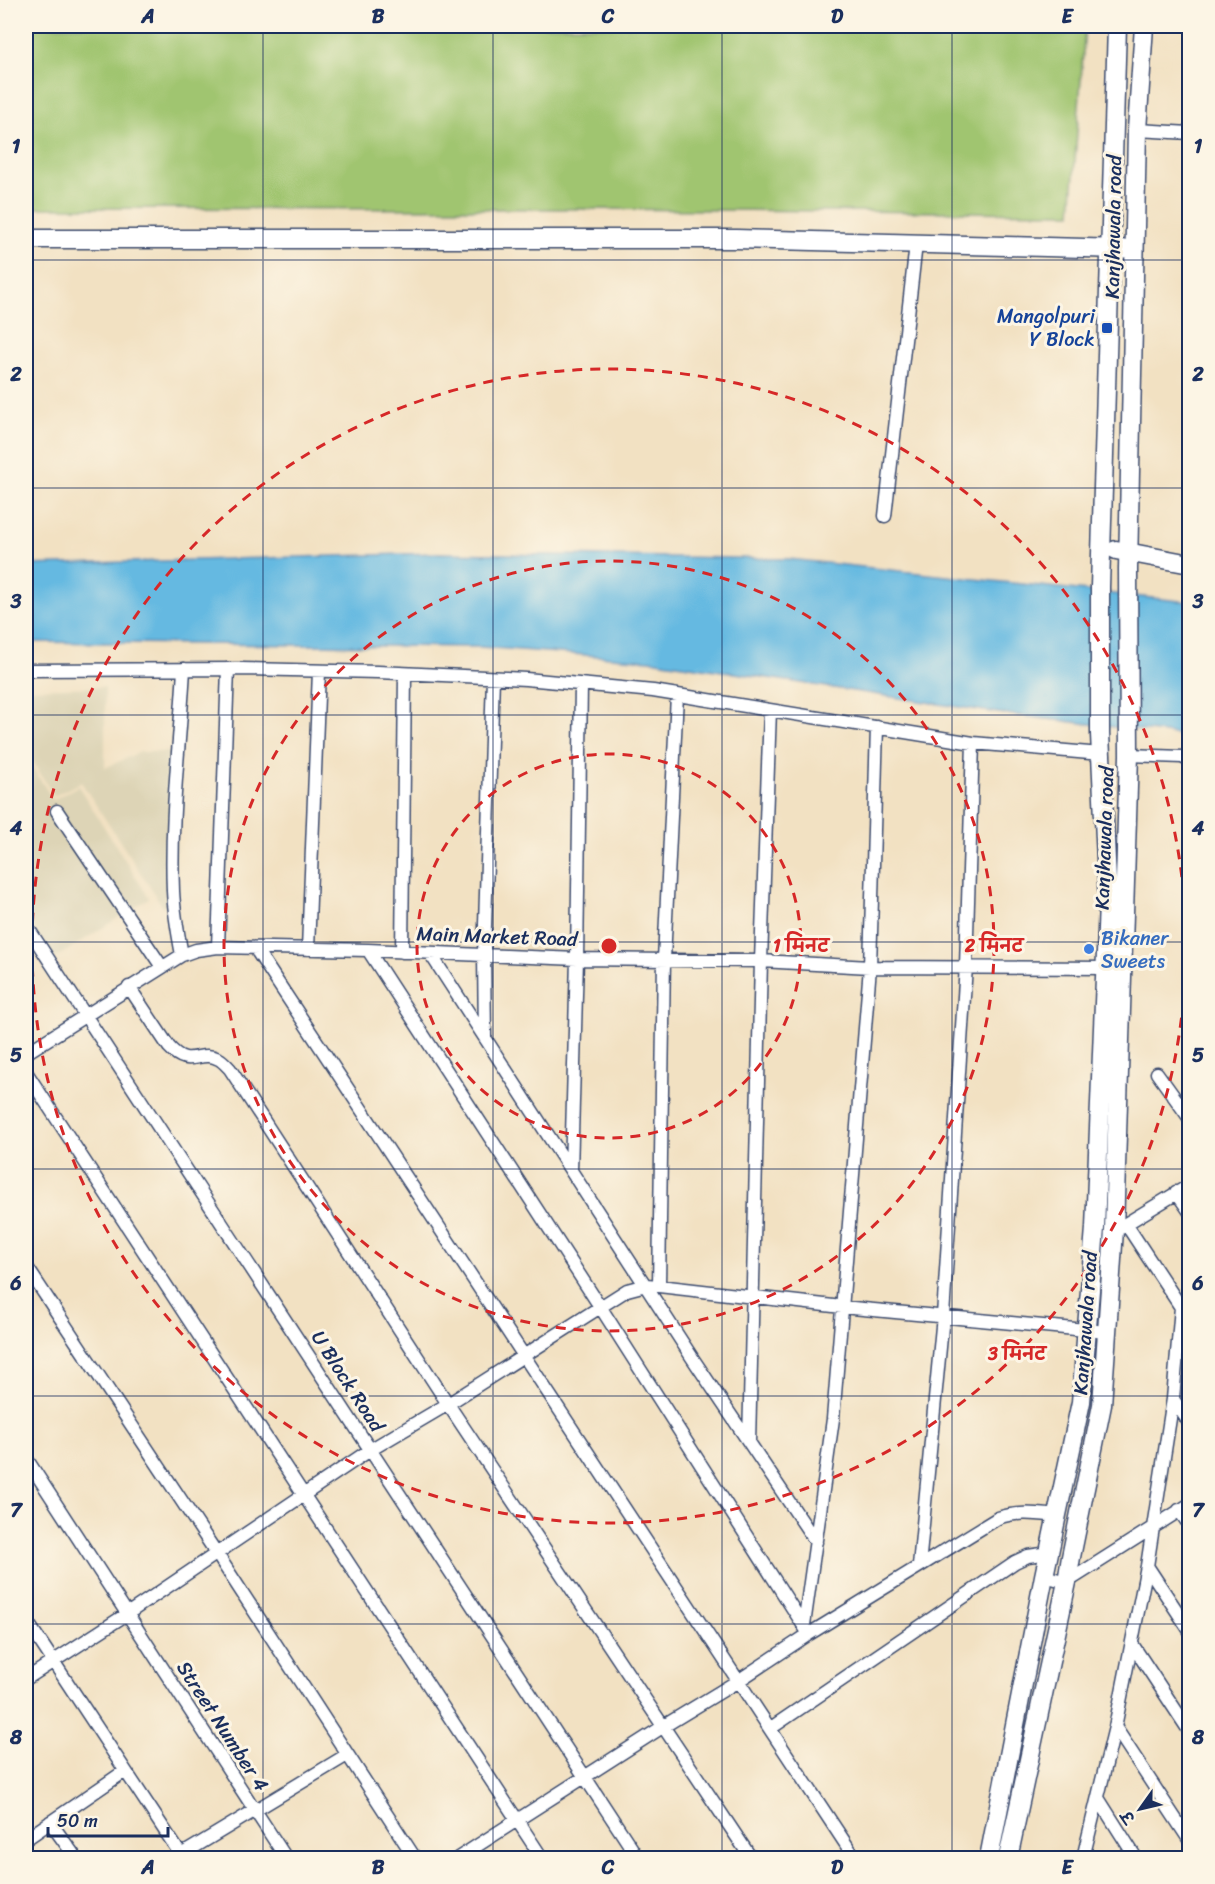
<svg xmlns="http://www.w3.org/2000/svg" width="1215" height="1884" viewBox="0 0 1215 1884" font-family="Sriracha,'Playpen Sans Deva',sans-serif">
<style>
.built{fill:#ddd4b6}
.green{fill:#a0c56f;stroke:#5e7a66;stroke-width:1.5}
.water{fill:#65b9e1;stroke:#4074a0;stroke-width:1.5}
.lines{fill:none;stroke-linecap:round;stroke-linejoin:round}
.street-casing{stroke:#3b4a6d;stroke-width:15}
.secondary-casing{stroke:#3b4a6d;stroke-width:21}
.street{stroke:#fff;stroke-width:12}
.secondary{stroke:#fff;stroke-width:18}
.grid{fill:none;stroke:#1b2f5e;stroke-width:1.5;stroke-opacity:0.55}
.ring{fill:none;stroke:#d62828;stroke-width:3;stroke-dasharray:10 8}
.transit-dot{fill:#1a4fb4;stroke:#fcf5e5;stroke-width:2}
.shop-dot{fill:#3f7fe0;stroke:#fcf5e5;stroke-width:2}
.labels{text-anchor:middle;stroke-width:6;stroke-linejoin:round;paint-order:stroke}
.street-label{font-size:20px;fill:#1b2f5e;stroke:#fcf5e5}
.transit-label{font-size:20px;fill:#164399;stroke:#fcf5e5;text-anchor:end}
.shop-label{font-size:20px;fill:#366cbe;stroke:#fcf5e5;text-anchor:start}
.centre{fill:#d62828;stroke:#fcf5e5;stroke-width:3}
.ring-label{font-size:18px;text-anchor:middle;font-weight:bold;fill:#d62828;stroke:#fcf5e5;stroke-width:6;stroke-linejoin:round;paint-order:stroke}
.neatline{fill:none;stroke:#1b2f5e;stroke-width:2}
.grid-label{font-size:20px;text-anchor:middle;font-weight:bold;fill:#1b2f5e}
</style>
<rect width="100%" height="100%" fill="#fcf5e5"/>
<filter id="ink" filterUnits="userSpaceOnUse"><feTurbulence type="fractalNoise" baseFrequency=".0167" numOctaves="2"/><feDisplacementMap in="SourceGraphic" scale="12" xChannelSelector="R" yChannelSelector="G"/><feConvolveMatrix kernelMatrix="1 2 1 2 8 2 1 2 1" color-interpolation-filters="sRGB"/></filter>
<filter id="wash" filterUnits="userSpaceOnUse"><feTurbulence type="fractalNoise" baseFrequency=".008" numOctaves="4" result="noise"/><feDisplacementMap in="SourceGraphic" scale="24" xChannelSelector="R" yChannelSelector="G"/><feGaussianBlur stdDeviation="1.35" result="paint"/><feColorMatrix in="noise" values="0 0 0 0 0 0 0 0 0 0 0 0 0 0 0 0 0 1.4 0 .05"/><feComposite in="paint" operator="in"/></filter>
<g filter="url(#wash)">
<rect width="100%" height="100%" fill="#f2e1c2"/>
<path class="built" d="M105,687V768L140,752H177L176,900L163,907L81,782L54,796L26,750V689Z
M26,757L53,800L78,786L149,898L54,959L26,916Z"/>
<path class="green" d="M26,26H1085L1071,213L584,209L26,208Z"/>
<path class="water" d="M439,553L789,559L1189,602V736L998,713L650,660L480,647L26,642V565Z"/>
</g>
<g filter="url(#ink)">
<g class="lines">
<defs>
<path id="street" d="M1137,130L1190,133
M885,516L916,244
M26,670L242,669L378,672L526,679L653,691L973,743L1101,754
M1129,755L1182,757L1190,761
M57,811L162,967
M26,925L638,1858
M218,947L228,669
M255,948L855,1858
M308,949L319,671
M368,950L601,1308L809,1634
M402,952L405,674
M430,953L693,1359L816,1542
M182,955C178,934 174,913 173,891C170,817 180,743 184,669
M129,987L169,1047C190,1070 198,1049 219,1059C223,1061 226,1065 230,1069L448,1404L751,1858
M485,1038L484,955L493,678
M26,1053L182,955L196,950L218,947L368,950L577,959L761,961L870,967L1111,968
M26,1072L542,1858
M1157,1073L1190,1119
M571,1171L577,959L581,685
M1176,1192L1190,1212
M1126,1224L1190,1321
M1119,1228L1190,1185
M26,1266L217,1554L415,1858
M659,1286L664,959L677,695
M1173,1399L1190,1424
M749,1442L761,961L770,710
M26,1458L286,1858
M1179,1510L1190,1526
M919,1566L943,1316L966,966L973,743
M1147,1566L1190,1631
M1044,1576L1067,1582L1190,1504
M26,1620L183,1858
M804,1625L833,1419L870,967L877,727
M1132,1644L1190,1732
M26,1679L127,1614L370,1450L448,1404L627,1290L646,1285L659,1286L842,1307L1107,1332
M1115,1727L1190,1841
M771,1728L1015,1562L1028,1556L1049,1553
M1098,1798L1136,1858
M50,1822L76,1858
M26,1839L125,1771
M176,1858L347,1755
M458,1858L664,1726L738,1681L809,1634L998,1518C1018,1511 1037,1514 1058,1516
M1083,1858L1115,1727L1147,1566L1173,1399L1181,1307"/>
<path id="secondary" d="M26,239H737L1122,249
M1116,550L1190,564
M989,1858L1044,1576L1081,1402L1095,1228L1108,903L1100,734V587L1117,26
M1008,1858L1067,1582L1071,1557L1102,1405L1114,1230L1129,755L1128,569L1137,130L1144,26"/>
</defs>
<use href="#street" class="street-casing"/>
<use href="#secondary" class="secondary-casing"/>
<use href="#street" class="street"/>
<use href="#secondary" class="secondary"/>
</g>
</g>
<path class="grid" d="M263,26V1858M493,26V1858M722,26V1858M952,26V1858M26,260H1190M26,488H1190M26,715H1190M26,942H1190M26,1169H1190M26,1396H1190M26,1624H1190"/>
<g class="ring">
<circle cx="609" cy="946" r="192"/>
<circle cx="609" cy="946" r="385"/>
<circle cx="609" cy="946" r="577"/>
</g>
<rect class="transit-dot" x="1101" y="322" width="12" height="12" rx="3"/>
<circle class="shop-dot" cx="1089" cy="949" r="6"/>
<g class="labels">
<g class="street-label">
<text transform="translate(1113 227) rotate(-89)" y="7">Kanjhawala road</text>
<text transform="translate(1104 838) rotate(-88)" y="7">Kanjhawala road</text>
<text transform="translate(497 936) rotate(2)" y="7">Main Market Road</text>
<text transform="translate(1085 1323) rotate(-86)" y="7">Kanjhawala road</text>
<text transform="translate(348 1381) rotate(57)" y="7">U Block Road</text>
<text transform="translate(223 1726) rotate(57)" y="7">Street Number 4</text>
</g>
<g class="transit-label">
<text x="1095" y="323">Mangolpuri<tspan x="1095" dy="23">Y Block</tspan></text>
</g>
<g class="shop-label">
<text x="1101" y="945">Bikaner<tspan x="1101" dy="23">Sweets</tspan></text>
</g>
</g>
<circle cx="609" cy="946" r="9" class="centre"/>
<g class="ring-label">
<text x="801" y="952">1 मिनट</text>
<text x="994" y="952">2 मिनट</text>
<text x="1017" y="1360">3 मिनट</text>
</g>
<rect width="1215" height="1884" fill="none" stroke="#fcf5e5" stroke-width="66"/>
<g transform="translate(1140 1809) rotate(236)" stroke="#fcf5e5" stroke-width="4.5" paint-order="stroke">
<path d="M0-4.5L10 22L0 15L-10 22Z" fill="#1b2f5e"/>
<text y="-9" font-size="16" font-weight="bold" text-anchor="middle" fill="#1b2f5e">उ</text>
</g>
<path d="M48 1827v9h120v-9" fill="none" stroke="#1b2f5e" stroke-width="3"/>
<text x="57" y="1827" font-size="18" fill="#1b2f5e" stroke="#fcf5e5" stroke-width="4.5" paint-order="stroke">50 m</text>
<rect x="33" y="33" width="1149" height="1818" class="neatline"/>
<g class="grid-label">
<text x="148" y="23">A</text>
<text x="378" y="23">B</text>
<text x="608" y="23">C</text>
<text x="837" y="23">D</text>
<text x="1067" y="23">E</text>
<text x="16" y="153">1</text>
<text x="1198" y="153">1</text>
<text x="16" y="381">2</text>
<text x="1198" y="381">2</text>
<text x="16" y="608">3</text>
<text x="1198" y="608">3</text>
<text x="16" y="835">4</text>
<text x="1198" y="835">4</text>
<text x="16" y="1062">5</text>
<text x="1198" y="1062">5</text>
<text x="16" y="1290">6</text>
<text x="1198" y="1290">6</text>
<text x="16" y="1517">7</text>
<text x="1198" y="1517">7</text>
<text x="16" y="1744">8</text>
<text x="1198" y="1744">8</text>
<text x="148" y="1874">A</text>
<text x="378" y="1874">B</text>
<text x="608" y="1874">C</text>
<text x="837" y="1874">D</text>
<text x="1067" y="1874">E</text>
</g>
</svg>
